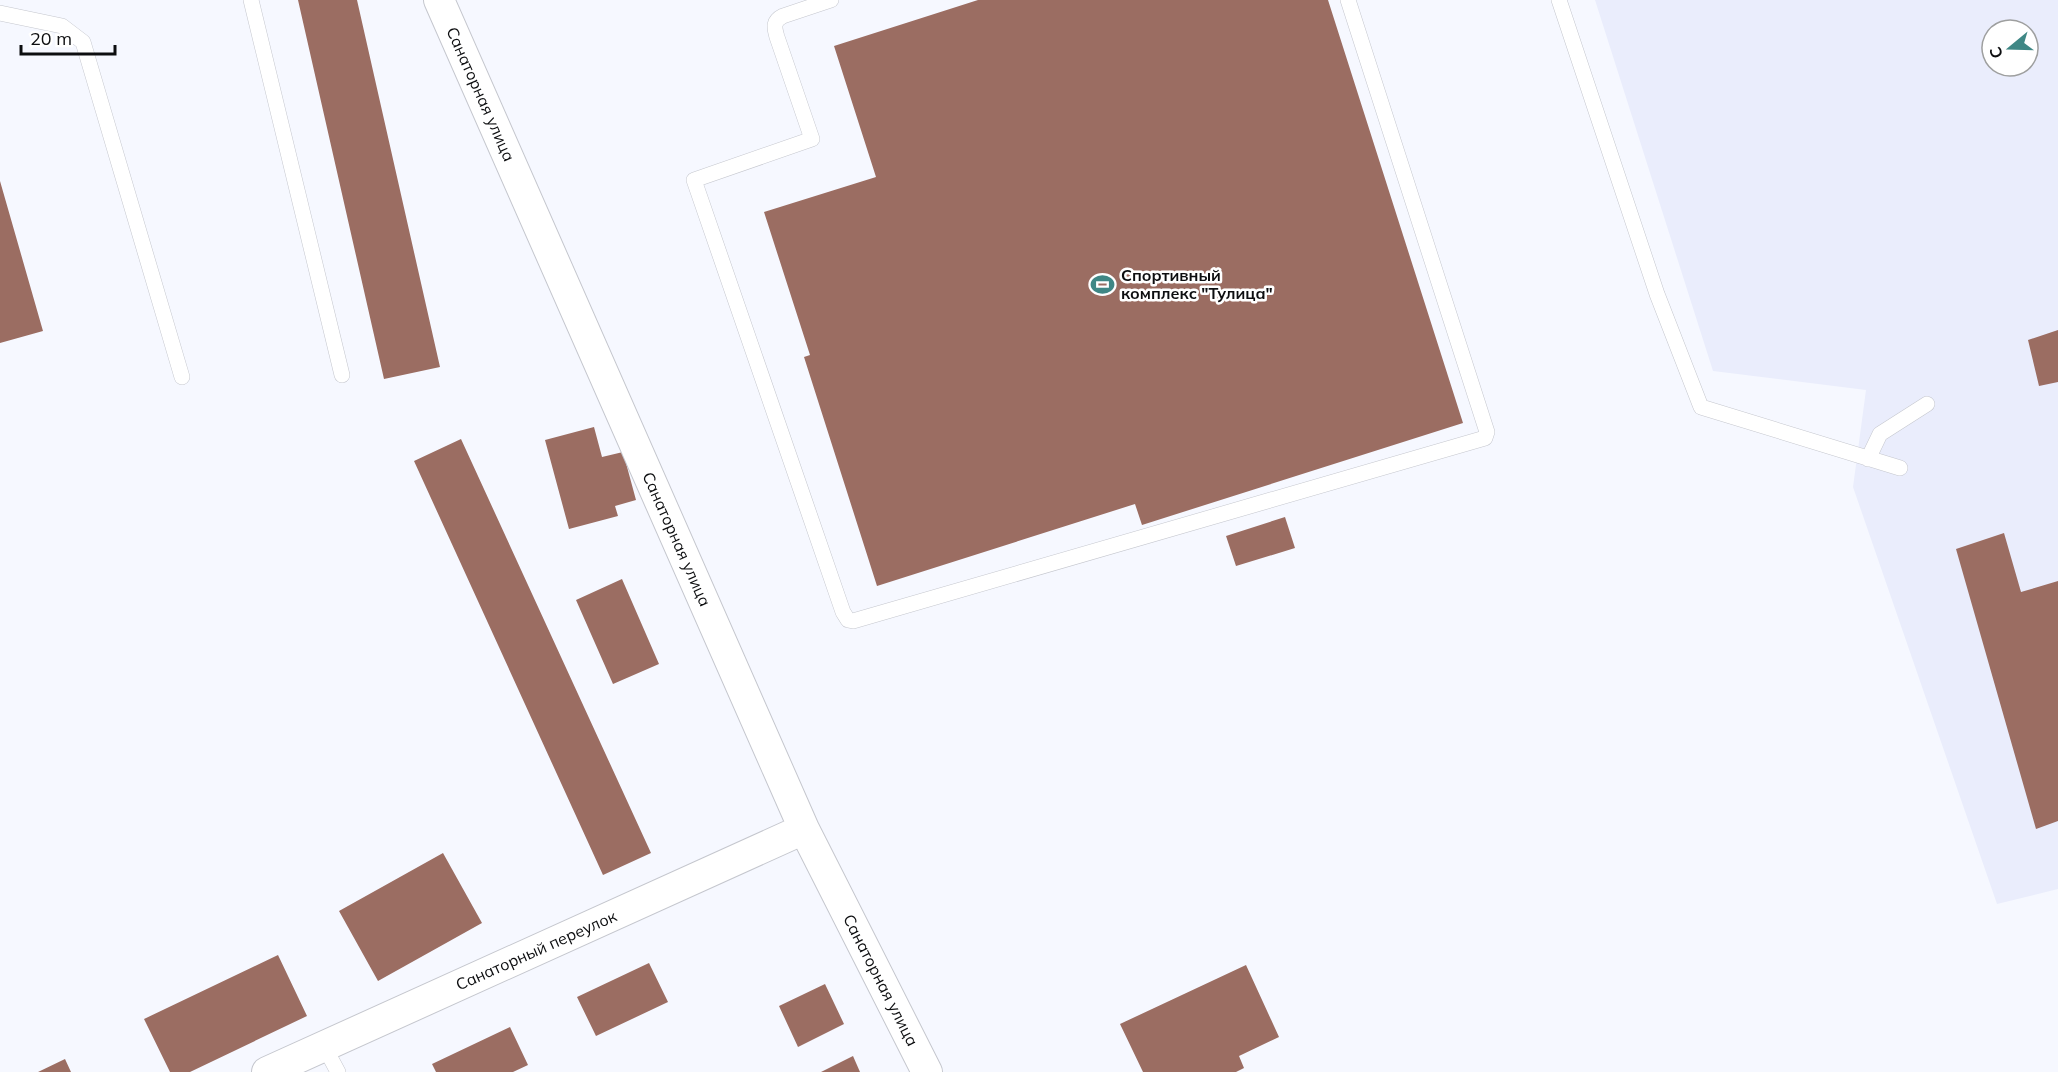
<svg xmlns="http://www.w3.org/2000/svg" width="2058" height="1072" viewBox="0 0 2058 1072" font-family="Mulish,sans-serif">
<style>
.built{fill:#eaedfc;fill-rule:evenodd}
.building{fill:#9b6d62}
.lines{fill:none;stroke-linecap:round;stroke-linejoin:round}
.service-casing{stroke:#c5c7ce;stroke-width:16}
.minor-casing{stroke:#c5c7ce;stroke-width:32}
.service{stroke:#fff;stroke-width:15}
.minor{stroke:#fff;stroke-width:30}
.labels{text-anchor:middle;stroke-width:5;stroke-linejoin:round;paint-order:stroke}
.street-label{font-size:16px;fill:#0d0e10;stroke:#fff}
.poi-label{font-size:16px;font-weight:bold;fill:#0d0e10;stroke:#fff;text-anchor:start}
</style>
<rect width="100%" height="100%" fill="#f6f8ff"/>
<path class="built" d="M1595,0H2058V889L1997,904L1853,487L1866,390L1713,371ZM1992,30H2028V66H1992Z"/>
<path class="building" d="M298,0H357L440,367L384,379Z
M978,0H1328L1463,423L1142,525L1135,504L877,586L804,357L810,355L764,212L876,177L834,46Z
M0,181L43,331L0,343Z
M2058,330V382L2039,386L2028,340Z
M594,427L602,457L623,452L636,500L615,506L618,516L569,529L545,440Z
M461,439L651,853L603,875L414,461Z
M1285,517L1295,548L1236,566L1226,536Z
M2004,533L2021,592L2058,581V821L2036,829L1956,549Z
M622,579L659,664L613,684L576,600Z
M443,853L482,923L378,981L339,911Z
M278,955L307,1016L190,1072H170L144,1019Z
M649,963L668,1002L596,1036L577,997Z
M1246,965L1279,1037L1239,1056L1244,1068L1236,1072H1143L1120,1024Z
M825,984L844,1024L798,1047L779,1006Z
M510,1027L528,1065L513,1072H436L432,1064Z
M853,1056L860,1072H821Z
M65,1059L71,1072H38Z"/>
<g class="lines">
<defs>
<path id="service" d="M251,0L342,375
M831,0L783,16C773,21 774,27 777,37L812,139L694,180L843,612L848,620L853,621L1485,438L1487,432L1348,0
M1559,0L1657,294L1701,407L1900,468
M0,13L62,26L83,42L182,377
M1868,459L1880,434L1927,404
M324,1046L338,1072"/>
<path id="minor" d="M439,0L804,829L927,1072
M267,1072L804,829"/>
</defs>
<use href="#service" class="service-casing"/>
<use href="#minor" class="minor-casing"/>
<use href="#service" class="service"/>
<use href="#minor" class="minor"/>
</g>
<defs>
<symbol id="stadium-bare" viewBox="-9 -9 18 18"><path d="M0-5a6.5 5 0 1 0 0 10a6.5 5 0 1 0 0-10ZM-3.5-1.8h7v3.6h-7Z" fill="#3f8785" stroke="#fff" stroke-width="2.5" paint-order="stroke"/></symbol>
</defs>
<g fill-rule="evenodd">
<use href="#stadium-bare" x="1086" y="268" width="33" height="33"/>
</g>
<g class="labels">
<g class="street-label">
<text transform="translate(481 94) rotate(66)" y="6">Санаторная улица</text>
<text transform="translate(677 539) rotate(66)" y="6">Санаторная улица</text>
<text transform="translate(536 950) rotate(-24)" y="6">Санаторный переулок</text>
<text transform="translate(881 980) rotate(63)" y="6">Санаторная улица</text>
</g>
<g class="poi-label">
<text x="1121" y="281">Спортивный<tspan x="1121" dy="18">комплекс "Тулица"</tspan></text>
</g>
</g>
<g transform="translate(2010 48) rotate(251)"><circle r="28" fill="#ffffff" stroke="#9e9f9f" stroke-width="1.5"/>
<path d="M0-4.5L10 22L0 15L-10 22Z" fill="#3f8785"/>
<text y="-9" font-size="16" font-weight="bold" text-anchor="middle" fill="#0d0e10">С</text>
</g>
<path d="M21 45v9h94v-9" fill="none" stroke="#0d0e10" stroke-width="3"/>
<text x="30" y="45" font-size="18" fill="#0d0e10" stroke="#ffffff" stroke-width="4.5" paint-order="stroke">20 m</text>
</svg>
